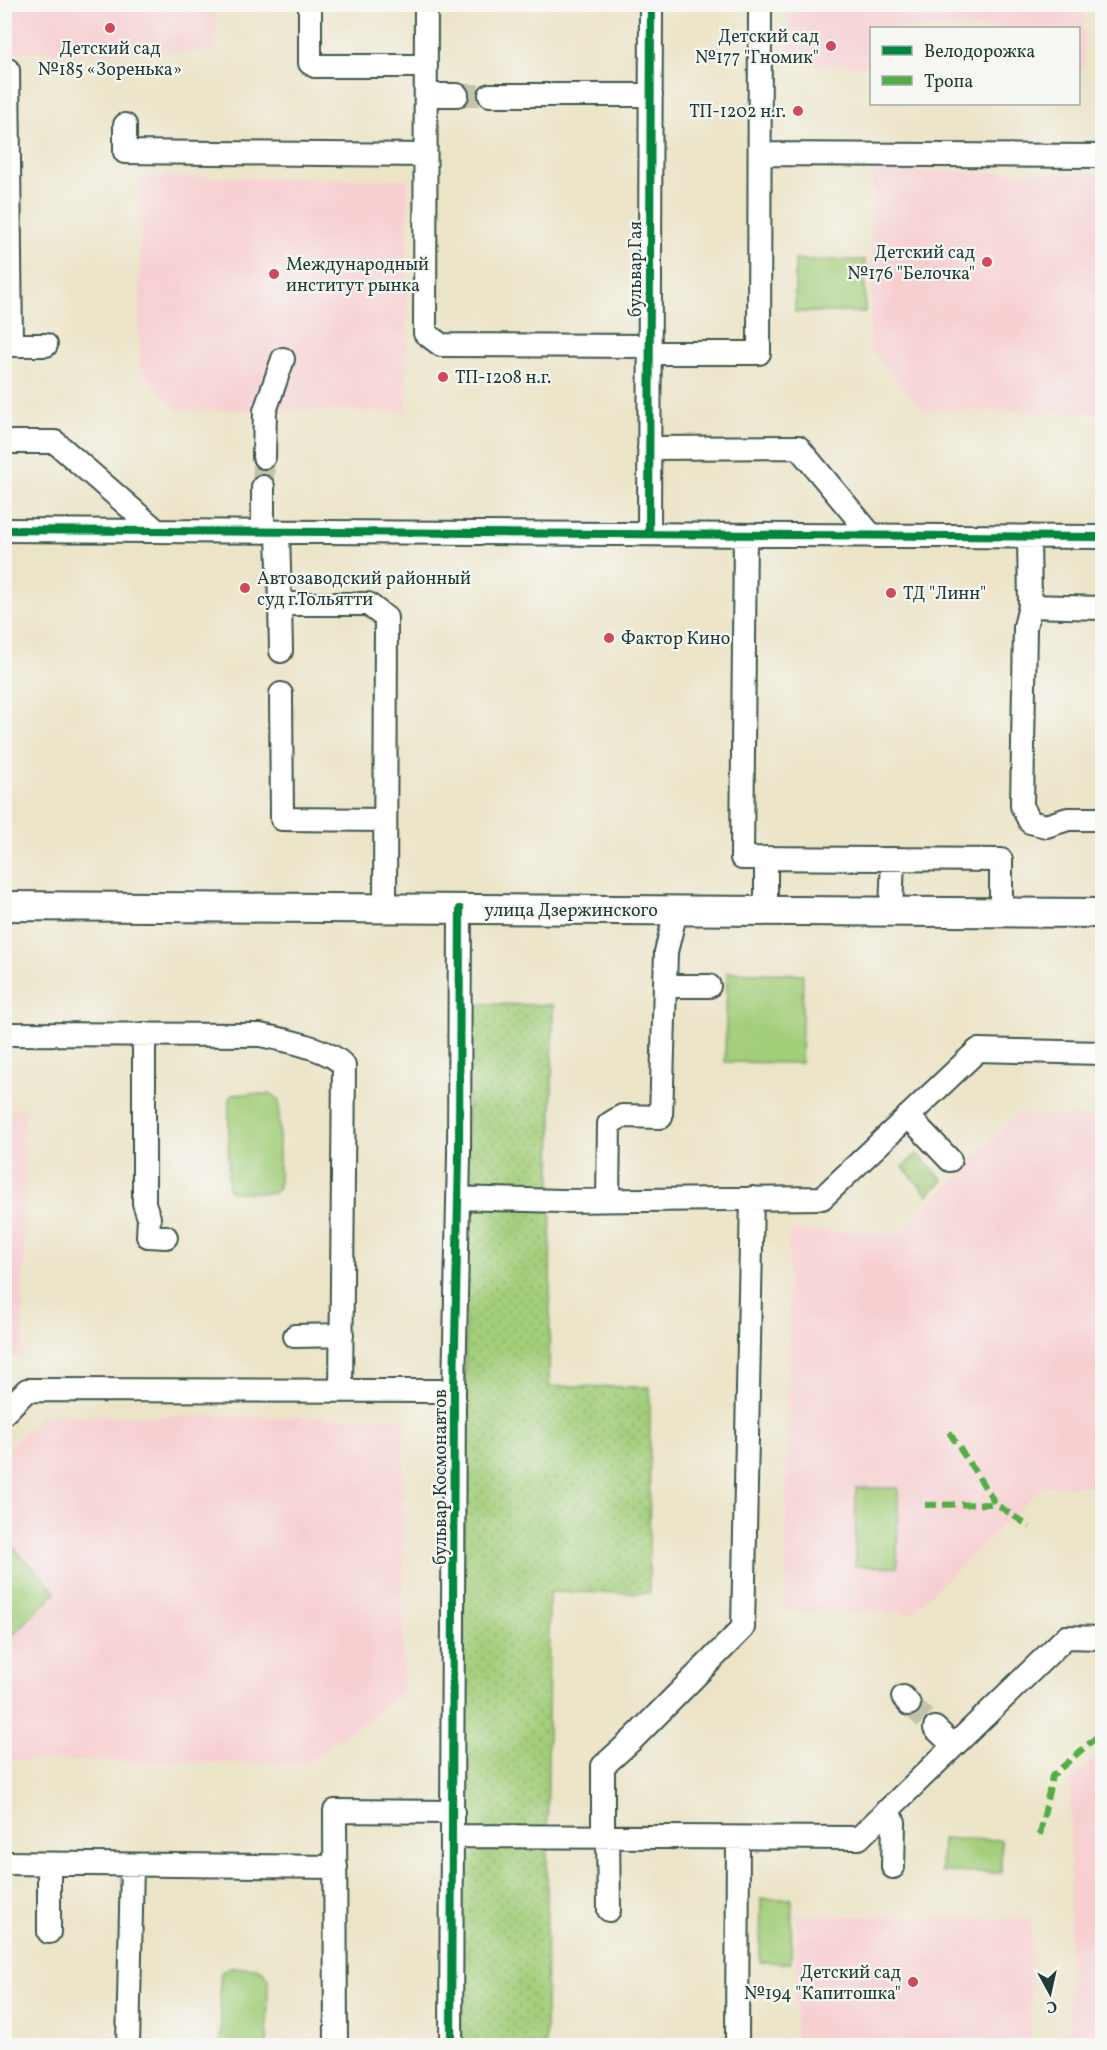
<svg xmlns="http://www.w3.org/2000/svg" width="1107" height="2050" viewBox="0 0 1107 2050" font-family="Vollkorn,serif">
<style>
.built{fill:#f7cfd1}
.grass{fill:url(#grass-dots);stroke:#618657;stroke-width:1.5}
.pitch{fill:#a3ce7a;stroke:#618657;stroke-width:1.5}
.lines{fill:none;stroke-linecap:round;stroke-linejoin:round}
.minor-tunnel{stroke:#c3c3aa;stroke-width:22;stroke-dasharray:22 11;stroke-linecap:butt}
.minor-casing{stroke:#3e564a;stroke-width:26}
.major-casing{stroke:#3e564a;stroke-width:32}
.minor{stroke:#fff;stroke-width:22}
.major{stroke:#fff;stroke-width:28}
.quiet{stroke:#52ad45;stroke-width:6;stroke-dasharray:12 6;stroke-linecap:butt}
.cycleway-casing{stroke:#f6f6f2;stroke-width:11}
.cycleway{stroke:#00873e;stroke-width:8}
.poi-dot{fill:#d1495b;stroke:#f6f6f2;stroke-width:2}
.labels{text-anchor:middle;stroke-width:4.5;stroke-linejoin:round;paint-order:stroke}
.poi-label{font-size:18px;fill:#1f3d34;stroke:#f6f6f2;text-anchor:start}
.street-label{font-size:18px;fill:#1f3d34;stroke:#f6f6f2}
</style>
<defs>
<pattern id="grass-dots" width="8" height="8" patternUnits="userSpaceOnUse" patternTransform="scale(1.5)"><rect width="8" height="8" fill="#a3ce7a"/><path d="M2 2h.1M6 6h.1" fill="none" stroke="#84a865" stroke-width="1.8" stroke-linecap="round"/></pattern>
</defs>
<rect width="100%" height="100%" fill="#f6f6f2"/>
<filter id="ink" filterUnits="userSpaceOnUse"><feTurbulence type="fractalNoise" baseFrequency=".0167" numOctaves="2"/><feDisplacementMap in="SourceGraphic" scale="12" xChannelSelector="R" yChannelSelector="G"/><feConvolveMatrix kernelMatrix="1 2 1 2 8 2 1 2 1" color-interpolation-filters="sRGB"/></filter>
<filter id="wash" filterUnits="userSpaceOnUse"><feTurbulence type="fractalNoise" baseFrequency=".008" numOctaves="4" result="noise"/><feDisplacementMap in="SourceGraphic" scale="24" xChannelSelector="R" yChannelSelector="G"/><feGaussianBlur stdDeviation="1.35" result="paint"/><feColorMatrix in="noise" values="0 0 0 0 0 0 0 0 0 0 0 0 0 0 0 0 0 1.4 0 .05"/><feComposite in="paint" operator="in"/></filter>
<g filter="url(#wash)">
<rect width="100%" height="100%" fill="#ece4c7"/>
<path class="built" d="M5,4L216,5V52H5Z
M790,5H1084V68L1079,67L1078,28H872L871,65L790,64Z
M873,170L1102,174V413L923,410L870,350Z
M141,177L408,179L406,412L178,410L139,369Z
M5,1109L25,1110L23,1357H5Z
M1016,1115L1102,1117V1486H1043L912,1613L785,1611L789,1231L901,1233Z
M41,1415L404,1418L403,1693L306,1764L5,1760V1451Z
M1102,1753V2045H1068L1071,1777Z
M797,1915L1032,1919L1030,2045H795Z"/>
<path class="grass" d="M468,1004L553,1005L549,1386L650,1387L649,1593L549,1592L546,2045L460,2046Z"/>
<path class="pitch" d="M795,260H865V312H795Z
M727,972L803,974L801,1063L725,1062Z
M234,1094H272L279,1100V1187L274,1193L233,1192L228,1189L229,1098Z
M917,1154L943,1180L928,1195L903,1167Z
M856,1488H898L897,1567L855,1566Z
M5,1539L56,1592L5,1643Z
M942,1839L1001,1840V1873L941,1872Z
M761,1899H792L791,1963L760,1962Z
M228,1968C242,1968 261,1963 268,1978L267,2045H221L220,1976L223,1970Z"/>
</g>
<g filter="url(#ink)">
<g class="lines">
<path class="minor-tunnel" d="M457,95H490
M263,487L264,457
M909,1704L935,1728"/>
<defs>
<path id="minor" d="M310,4V63L315,66H426
M426,4L425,333L441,345L650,346
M8,70L11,345
M426,95H457
M490,95H651
M125,125V152L425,155
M761,154L1102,156
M4,345H46
M650,353H759L760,4
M4,442H55L157,531
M649,448L798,447L872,536
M264,457L265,411L283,359
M263,487V532
M4,530L1102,537
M278,532L280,604H368L386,618L385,910
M649,534L651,4
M745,535L742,858L1001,860V913
M1029,536L1030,606L1102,608
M280,604L281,651
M1030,606L1025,627L1022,806L1030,822L1046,826L1068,819H1102
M281,694L282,819L385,820
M766,910V858
M891,911L893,859
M665,986H709
M4,1034L260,1035C281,1039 331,1049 344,1066L341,1390
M144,1034V1203L149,1218L148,1236L166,1237
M908,1116L950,1160
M458,1198L561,1201L822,1198L978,1050L1102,1053
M608,1200L609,1124L622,1116L661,1117L666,952L676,911
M295,1336L342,1335
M4,1413L27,1390L454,1391
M903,1697L909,1704
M935,1728L953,1745
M886,1811L894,1822L893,1867
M453,1836L859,1838L1066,1637L1102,1638
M603,1836V1766L633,1739L743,1628L752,1198
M608,1836L609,1910
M4,1863L336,1867
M49,1932V1864
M128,2046L132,1865
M336,2046L335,1811L453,1812
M451,2046L454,1391L459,1155L460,909
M737,2046L738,1838"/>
<path id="major" d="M4,906L1102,913"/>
</defs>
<use href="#minor" class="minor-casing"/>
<use href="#major" class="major-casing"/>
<use href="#minor" class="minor"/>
<use href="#major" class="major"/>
<path class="quiet" d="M949,1432L996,1504L1030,1527
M925,1505L996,1504
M1040,1835L1052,1776L1102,1732"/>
<defs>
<path id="cycleway" d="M4,530L1102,537
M649,534L651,4
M451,2046L454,1391L459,1155L460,909"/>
</defs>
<use href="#cycleway" class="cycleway-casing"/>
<use href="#cycleway" class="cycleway"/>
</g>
</g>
<g class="poi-dot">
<circle cx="110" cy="28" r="6"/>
<circle cx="831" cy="46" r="6"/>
<circle cx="798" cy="111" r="6"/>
<circle cx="987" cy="262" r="6"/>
<circle cx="274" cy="274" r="6"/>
<circle cx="443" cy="377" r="6"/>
<circle cx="245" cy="588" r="6"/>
<circle cx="891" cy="593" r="6"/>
<circle cx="609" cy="638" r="6"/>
<circle cx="913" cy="1982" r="6"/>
</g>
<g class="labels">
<g class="poi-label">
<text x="819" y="42" text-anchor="end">Детский сад<tspan x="819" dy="21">№177 "Гномик"</tspan></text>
<text x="110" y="54" text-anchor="middle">Детский сад<tspan x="110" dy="21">№185 «Зоренька»</tspan></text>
<text x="786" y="117" text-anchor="end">ТП-1202 н.г.</text>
<text x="975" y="258" text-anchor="end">Детский сад<tspan x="975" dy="21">№176 "Белочка"</tspan></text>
<text x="286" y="270">Международный<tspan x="286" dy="21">институт рынка</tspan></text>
<text x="455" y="383">ТП-1208 н.г.</text>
<text x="257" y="584">Автозаводский районный<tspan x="257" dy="21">суд г.Тольятти</tspan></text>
<text x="903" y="599">ТД "Линн"</text>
<text x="621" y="644">Фактор Кино</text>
<text x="901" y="1978" text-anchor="end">Детский сад<tspan x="901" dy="21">№194 "Капитошка"</tspan></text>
</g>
<g class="street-label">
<text transform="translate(635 269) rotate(-90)" y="6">бульвар Гая</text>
<text x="571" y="916">улица Дзержинского</text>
<text transform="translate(440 1477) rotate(-90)" y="6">бульвар Космонавтов</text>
</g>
</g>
<rect width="1107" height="2050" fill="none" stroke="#f6f6f2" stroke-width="24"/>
<rect x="870" y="27" width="210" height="78" fill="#f6f6f2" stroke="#a0aca6" stroke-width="1.5"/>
<rect x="882" y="46" width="30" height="9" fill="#00873e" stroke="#a0aca6" stroke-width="1.5"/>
<text x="924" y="57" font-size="18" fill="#1f3d34">Велодорожка</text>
<rect x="882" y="76" width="30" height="9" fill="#52ad45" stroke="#a0aca6" stroke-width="1.5"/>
<text x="924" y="87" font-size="18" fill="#1f3d34">Тропа</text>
<g transform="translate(1050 1993) rotate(172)" stroke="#f6f6f2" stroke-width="4.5" paint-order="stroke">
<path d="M0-4.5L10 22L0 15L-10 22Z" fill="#1f3d34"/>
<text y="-9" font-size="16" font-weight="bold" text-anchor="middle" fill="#1f3d34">С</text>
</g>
</svg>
